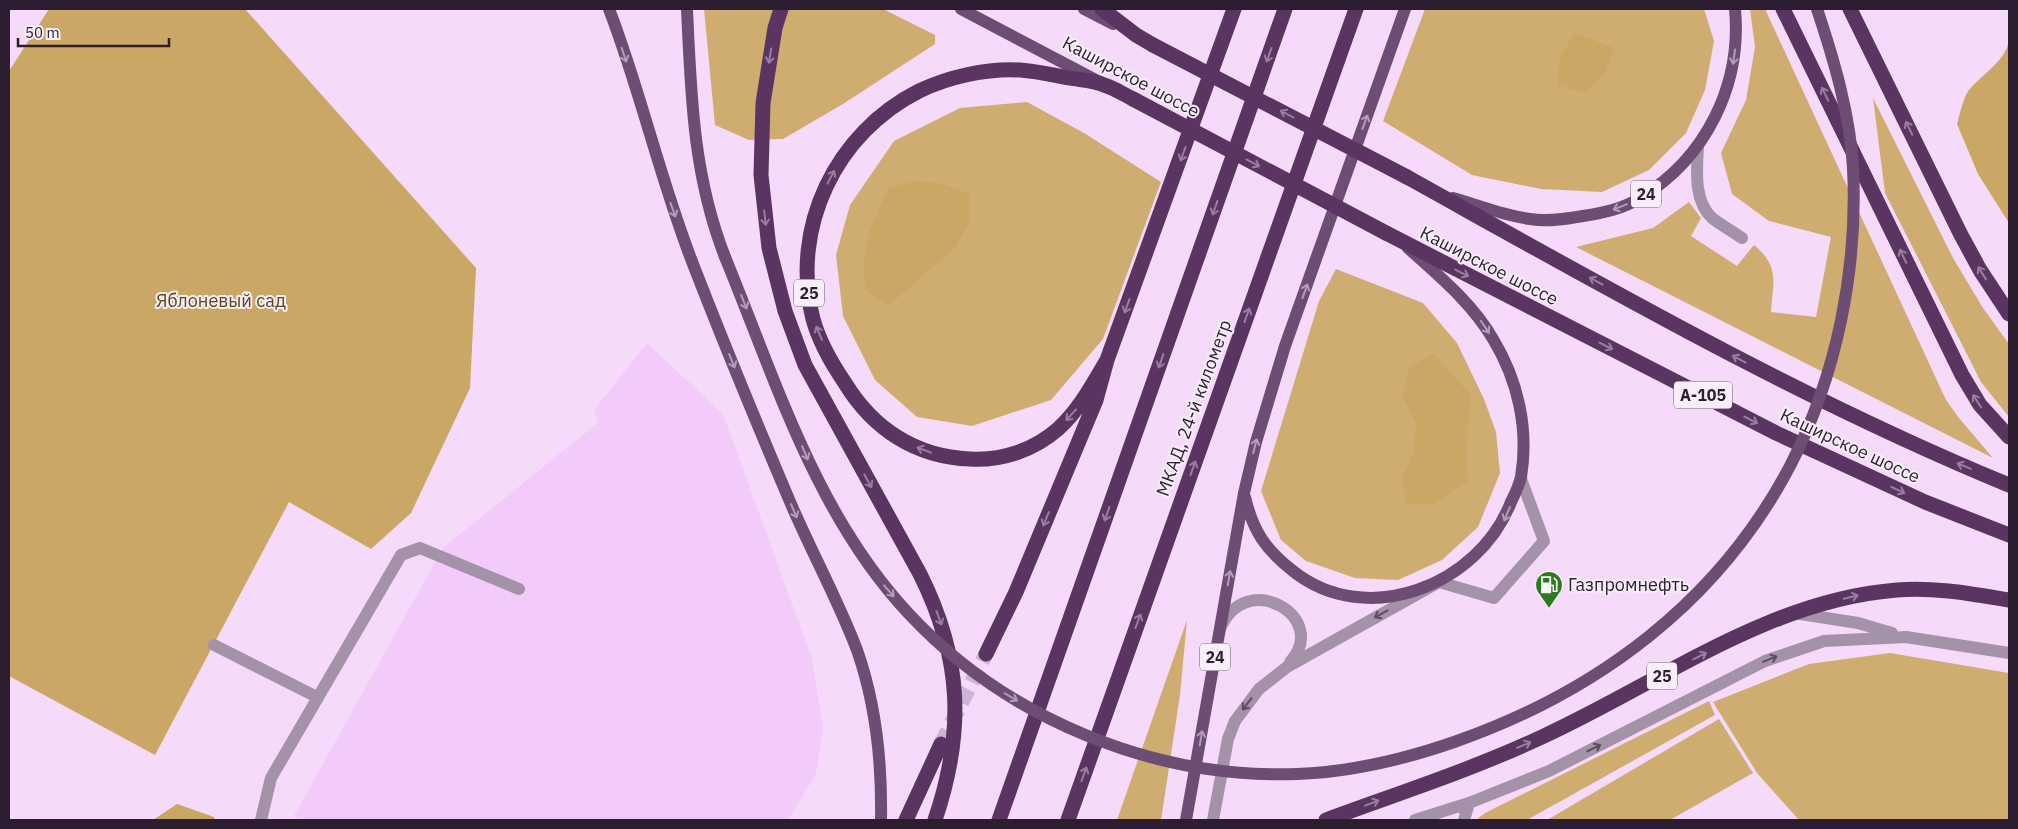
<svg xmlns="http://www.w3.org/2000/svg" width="2018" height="829" viewBox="0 0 2018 829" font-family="'IBM Plex Sans',sans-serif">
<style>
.built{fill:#f3cbfb}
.green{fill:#cfad71}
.forest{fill:#cba766}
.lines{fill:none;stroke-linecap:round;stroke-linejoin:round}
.highway-tunnel{stroke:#cdb4d2;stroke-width:15;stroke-dasharray:15 8;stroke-linecap:butt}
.minor{stroke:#a492a8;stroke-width:12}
.major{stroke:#6e4d74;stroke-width:12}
.highway{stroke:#5a3561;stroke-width:15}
.major-bridge{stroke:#6e4d74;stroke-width:12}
.highway-bridge{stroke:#5a3561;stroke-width:15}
.oneway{stroke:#b29eb6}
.oneway2{stroke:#997f9e}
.oneway3{stroke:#5d4c61}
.labels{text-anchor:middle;stroke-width:4;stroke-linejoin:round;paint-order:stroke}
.shield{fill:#f7eef9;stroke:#6a5c6d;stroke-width:1}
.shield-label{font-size:16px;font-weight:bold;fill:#2d1d31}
.street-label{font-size:18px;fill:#2d1d31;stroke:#f7eef9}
.park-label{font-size:18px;fill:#5f4614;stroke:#f7eef9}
.poi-label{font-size:18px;fill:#2d1d31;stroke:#f7eef9;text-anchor:start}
</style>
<rect width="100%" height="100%" fill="#f5dafa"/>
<path class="built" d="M647,343L723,414L812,659L823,727L816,774L788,820H300L294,816L443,548L599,422L594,410Z"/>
<path class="green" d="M704,9H883L935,35V44L843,104L783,139L749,140L715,125Z
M1425,9H1704L1714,41L1705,90L1686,133L1649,170L1602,192L1541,189L1472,175L1383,121Z
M1750,9H1765L1946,400L1959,418L1993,458L1576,247L1653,228L1689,202L1701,218L1691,236L1737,266L1754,245C1780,267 1773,281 1771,312L1816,317L1831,237L1769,221L1732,194L1721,153L1746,100L1755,47Z
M1873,98L1953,258L1983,308L2009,344V417L1981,382L1885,193Z
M1027,102L1084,133L1161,182L1103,339L1051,400L972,426L917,417L875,380L843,316L836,255L850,205L894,141L960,108Z
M1336,269L1423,303L1457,343L1484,399L1496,432L1500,473L1478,527L1442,560L1398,580L1355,578L1306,561L1281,540L1261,491L1319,301Z
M1187,620L1180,695L1161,820H1117Z
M1890,653L2009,673V820H1799L1757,773L1713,702L1809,664Z
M1709,701L1715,715L1527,820H1476L1485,813Z
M1719,719L1753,773L1670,820H1547Z"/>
<path class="forest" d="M49,9H245L476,268L470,388L411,513L371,549L289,502L155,755L9,676V71Z
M1575,33L1614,48L1605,74L1584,93L1558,85L1560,57Z
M2009,38V223L1978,174L1957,124C1960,114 1963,98 1969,90C1982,74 2008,60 2009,38Z
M916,181L944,184L969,194V223L955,248L888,306L865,290L864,263L868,234L888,188Z
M1434,353L1471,396L1466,454L1468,481L1434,504H1406L1402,478L1414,451L1416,423L1402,396L1409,367Z
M177,804L214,817L215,820H153Z"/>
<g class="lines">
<path class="highway-tunnel" d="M941,744L986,654"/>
<path class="minor" d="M1698,146C1697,169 1693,200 1712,218C1721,225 1732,231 1742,238
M1794,613L1858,623L1892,633
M1220,629C1246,567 1331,618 1290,662
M214,645L317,697
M261,820L271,778L401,555L420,548L519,589
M1213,820L1228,739L1235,721L1259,689L1287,667L1439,582L1494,598L1544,541L1521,479
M1415,820L1469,803L1549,771L1765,661L1824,641L1906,637L2009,653
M1464,820L1469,803"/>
<path class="major" d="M609,9C641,92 660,180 693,264C724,344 757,424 791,504C812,553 838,600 857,650C876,704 882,763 881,820
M687,9C691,96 693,175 725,257
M961,9L1096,80
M1084,9L1113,24
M1453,198C1478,205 1505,216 1530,219C1547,222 1566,219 1583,216C1602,213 1623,209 1640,198C1706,158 1742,85 1735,9
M1245,497C1253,531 1265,549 1293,571C1367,630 1479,585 1511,502C1515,494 1519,486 1521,477C1529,429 1518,380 1493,339C1472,303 1439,276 1408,248
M1186,820L1244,493L1256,442L1285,346L1405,9"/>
<path class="highway" d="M781,9L775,28L763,103L761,175L769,248L785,311L805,365L920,574C962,658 965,731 935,820
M1102,9L1136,35L1153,45
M1783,9L1962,375L1980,405L2009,437
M1850,9L1960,233L1980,270L2009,314
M1407,177C1605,287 1800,399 2009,485
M1386,233L1776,433L1925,502L2009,535
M1107,360C1093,384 1079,410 1058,429C1034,450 1002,461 970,459C916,457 873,429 845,383C832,364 819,341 813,319C790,227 836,133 919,91C948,77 987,68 1020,70C1036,71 1053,75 1069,78C1080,80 1094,80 1104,85C1114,88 1123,94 1133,99
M986,654L1016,592L1096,400L1107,360L1234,9
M906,820L941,744
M999,820L1285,9
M1068,820L1356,9
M1326,820C1399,793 1474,769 1544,736C1659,683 1768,600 1897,590C1935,587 1972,594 2009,600"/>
<path class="major-bridge" d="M725,257C776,381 816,515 909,614C1007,719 1154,779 1297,774C1352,772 1406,759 1457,741C1599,691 1719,601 1790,466C1837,375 1858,269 1853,168C1850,114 1834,60 1817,9"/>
<path class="highway-bridge" d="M1153,45L1407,177
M1133,99L1386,233"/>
</g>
<defs><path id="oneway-shaft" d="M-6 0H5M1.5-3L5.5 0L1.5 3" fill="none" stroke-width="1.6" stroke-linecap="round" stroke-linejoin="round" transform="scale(1.25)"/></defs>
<g class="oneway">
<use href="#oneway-shaft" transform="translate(624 55) rotate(72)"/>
<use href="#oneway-shaft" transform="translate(1734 57) rotate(98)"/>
<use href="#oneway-shaft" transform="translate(1365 122) rotate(-70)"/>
<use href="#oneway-shaft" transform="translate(1620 207) rotate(158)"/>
<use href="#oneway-shaft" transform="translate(673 210) rotate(70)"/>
<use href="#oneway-shaft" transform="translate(1305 291) rotate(-70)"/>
<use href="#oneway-shaft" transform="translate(744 302) rotate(68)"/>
<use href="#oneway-shaft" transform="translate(1485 327) rotate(56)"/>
<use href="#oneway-shaft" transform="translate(732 361) rotate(68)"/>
<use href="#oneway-shaft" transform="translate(1255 446) rotate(-76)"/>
<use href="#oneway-shaft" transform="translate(805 453) rotate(67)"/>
<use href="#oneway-shaft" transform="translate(794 511) rotate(67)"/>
<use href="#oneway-shaft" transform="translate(1507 514) rotate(113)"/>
<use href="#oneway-shaft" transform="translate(1229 578) rotate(-80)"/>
<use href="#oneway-shaft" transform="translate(889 591) rotate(49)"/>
<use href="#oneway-shaft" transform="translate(1011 697) rotate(30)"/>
<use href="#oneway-shaft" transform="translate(1201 738) rotate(-80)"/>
</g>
<g class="oneway2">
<use href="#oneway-shaft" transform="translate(1269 55) rotate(109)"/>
<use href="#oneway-shaft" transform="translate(770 56) rotate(99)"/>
<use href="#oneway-shaft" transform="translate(1825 94) rotate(-116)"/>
<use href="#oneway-shaft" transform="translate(1287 114) rotate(-152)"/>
<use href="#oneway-shaft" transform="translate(1909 128) rotate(-116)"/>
<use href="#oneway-shaft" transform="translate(1183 154) rotate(110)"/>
<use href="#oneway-shaft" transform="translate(1253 163) rotate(28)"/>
<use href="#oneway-shaft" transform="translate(831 177) rotate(-62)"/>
<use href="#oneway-shaft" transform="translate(1215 208) rotate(109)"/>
<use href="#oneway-shaft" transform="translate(765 218) rotate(84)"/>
<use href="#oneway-shaft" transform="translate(1903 256) rotate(-116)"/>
<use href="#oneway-shaft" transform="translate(1462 273) rotate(27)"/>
<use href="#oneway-shaft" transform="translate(1982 273) rotate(-122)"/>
<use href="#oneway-shaft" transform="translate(1596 281) rotate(-151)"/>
<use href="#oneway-shaft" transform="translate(1127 306) rotate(110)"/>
<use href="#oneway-shaft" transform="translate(1247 315) rotate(-70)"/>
<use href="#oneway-shaft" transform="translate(819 333) rotate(-113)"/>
<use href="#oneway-shaft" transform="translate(1606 346) rotate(27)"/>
<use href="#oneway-shaft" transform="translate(1739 359) rotate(-152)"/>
<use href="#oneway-shaft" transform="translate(1161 361) rotate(109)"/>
<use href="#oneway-shaft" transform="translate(1977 401) rotate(-123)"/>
<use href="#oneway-shaft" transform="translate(1071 415) rotate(132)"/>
<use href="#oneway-shaft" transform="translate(1751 420) rotate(27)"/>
<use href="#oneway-shaft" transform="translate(924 450) rotate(-159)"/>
<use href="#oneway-shaft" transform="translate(1964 466) rotate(-158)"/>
<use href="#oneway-shaft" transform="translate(1193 468) rotate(-70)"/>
<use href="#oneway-shaft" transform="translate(868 481) rotate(61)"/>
<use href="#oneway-shaft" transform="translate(1898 490) rotate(25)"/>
<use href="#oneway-shaft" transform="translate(1107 514) rotate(109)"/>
<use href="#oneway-shaft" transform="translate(1046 519) rotate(112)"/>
<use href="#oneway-shaft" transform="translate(1851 597) rotate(-13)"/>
<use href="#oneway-shaft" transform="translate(939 618) rotate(70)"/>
<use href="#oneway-shaft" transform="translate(1138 621) rotate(-70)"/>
<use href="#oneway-shaft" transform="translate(1700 656) rotate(-27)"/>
<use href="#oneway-shaft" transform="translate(1524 745) rotate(-23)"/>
<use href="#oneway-shaft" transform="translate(1084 774) rotate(-70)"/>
<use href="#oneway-shaft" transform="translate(1372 803) rotate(-21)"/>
</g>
<g class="oneway3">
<use href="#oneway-shaft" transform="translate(1381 614) rotate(151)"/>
<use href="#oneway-shaft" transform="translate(1770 659) rotate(-22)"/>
<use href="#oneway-shaft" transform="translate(1247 704) rotate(128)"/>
<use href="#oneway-shaft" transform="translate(1594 748) rotate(-27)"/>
</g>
<defs>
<symbol id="fuel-pin" viewBox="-11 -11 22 30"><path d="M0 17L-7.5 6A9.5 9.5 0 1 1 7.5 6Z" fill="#2e7a20" stroke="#f7eef9"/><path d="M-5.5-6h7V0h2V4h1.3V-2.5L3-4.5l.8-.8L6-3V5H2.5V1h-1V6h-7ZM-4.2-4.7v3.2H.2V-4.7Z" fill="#fff"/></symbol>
</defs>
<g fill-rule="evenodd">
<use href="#fuel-pin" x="1533" y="569" width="32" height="43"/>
</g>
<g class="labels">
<g class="shield">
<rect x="1631" y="180.5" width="30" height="27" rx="4"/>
<rect x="794" y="279.5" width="30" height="27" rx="4"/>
<rect x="1674" y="381.5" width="58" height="27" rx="4"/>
<rect x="1200" y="643.5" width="30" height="27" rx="4"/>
<rect x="1647" y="662.5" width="30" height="27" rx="4"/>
</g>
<g class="shield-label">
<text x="1646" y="200">24</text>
<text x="809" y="299">25</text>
<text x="1703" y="401">А-105</text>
<text x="1215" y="663">24</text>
<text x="1662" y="682">25</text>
</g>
<g class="street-label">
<text transform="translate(1131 77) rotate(28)" y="6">Каширское шоссе</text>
<text transform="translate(1489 266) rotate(27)" y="6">Каширское шоссе</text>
<text transform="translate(1194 408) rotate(-70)" y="6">МКАД, 24-й километр</text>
<text transform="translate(1850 446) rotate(25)" y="6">Каширское шоссе</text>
</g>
<g class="park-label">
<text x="221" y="307">Яблоневый сад</text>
</g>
<g class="poi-label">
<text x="1568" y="591">Газпромнефть</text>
</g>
</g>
<rect width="2018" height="829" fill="none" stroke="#2d1d31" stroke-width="20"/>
<path d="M18 38v8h151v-8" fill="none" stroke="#2d1d31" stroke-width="2.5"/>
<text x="25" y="38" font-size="15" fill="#2d1d31" stroke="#f7eef9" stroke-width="4" paint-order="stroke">50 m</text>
</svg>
